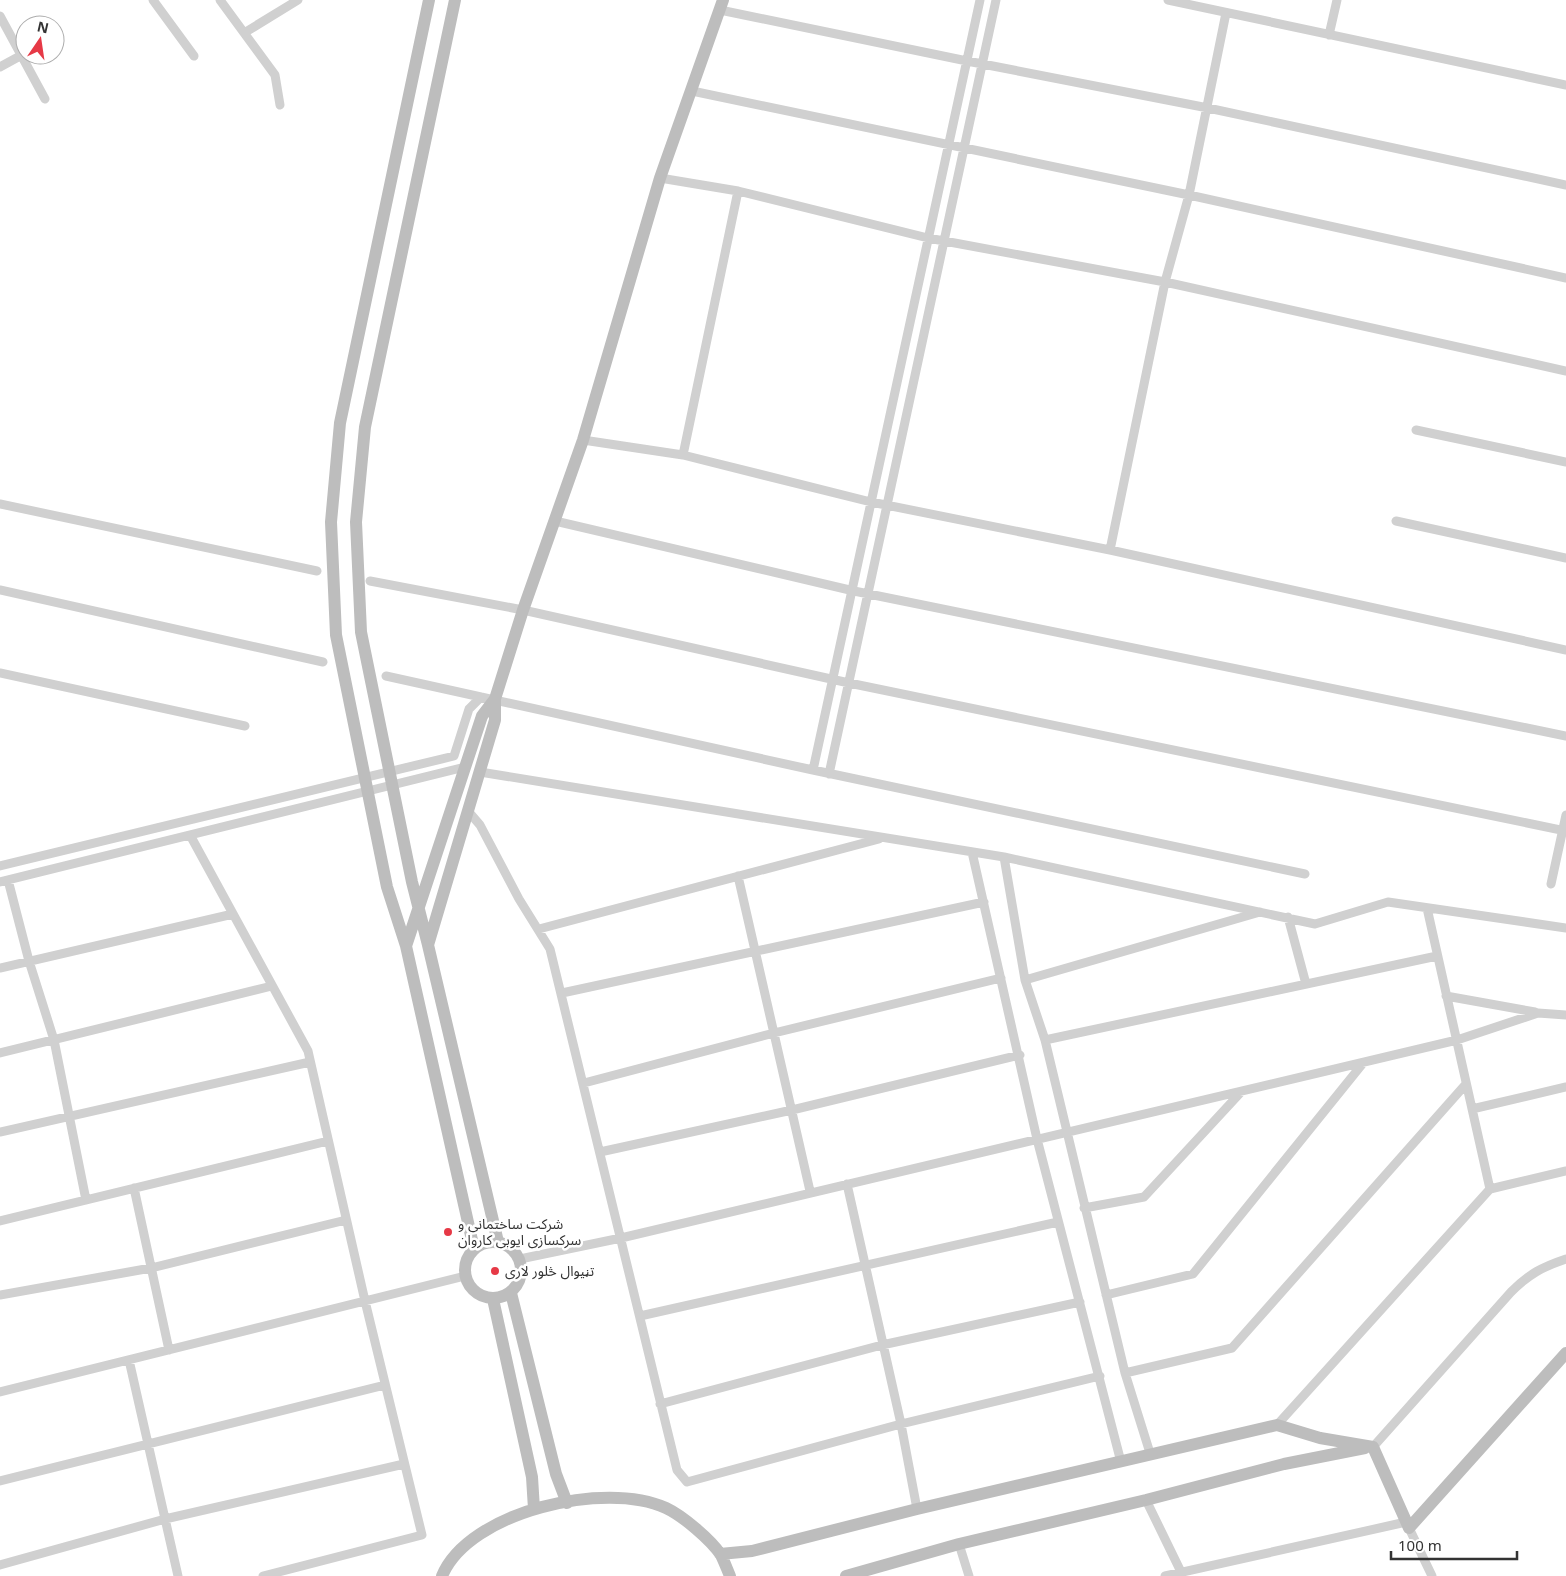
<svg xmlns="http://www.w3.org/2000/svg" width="1566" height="1576" viewBox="0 0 1566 1576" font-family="'Noto Sans','Noto Sans Arabic',sans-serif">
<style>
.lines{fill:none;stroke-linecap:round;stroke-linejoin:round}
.street{stroke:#d0d0d0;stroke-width:9}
.secondary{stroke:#bdbdbd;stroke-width:12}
.poi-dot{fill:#e63946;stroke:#fff;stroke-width:2}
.labels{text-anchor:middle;stroke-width:5;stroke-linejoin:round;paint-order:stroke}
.poi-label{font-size:14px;fill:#333;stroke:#fff;text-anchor:start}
</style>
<rect width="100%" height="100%" fill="#fff"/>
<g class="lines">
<path class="street" d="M153,0L194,56
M220,0L275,75L280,105
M1168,0L1566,85
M720,10L967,61L1208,108L1566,185
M0,16L45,99
M244,33L298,0
M1329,35L1337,0
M0,67L20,56
M692,91L1189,195L1566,278
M660,178L738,191L928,238L1165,282L1566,371
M1416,430L1566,462
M583,440L683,455L871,502L1110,550L1566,650
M683,455L738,191
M0,504L317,571
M555,521L854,591L1566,736
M1396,521L1566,558
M1110,550L1165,282L1189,195L1226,13
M370,581L523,610L849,683L1566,831
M0,590L323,662
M0,673L245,726
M386,676L481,697
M813,770L980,0
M480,772L1004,857L1315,924L1388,902L1566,928
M829,774L996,0
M468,811L480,825L519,899L550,949L677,1470L687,1482L901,1424L1100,1376
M190,835L308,1051L365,1301L422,1535L263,1576
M972,852L1037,1139L1121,1462
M1004,857L1025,980L1045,1040L1125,1373L1150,1453
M0,866L454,756L469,709L481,697L813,770L1305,874
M738,876L810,1191
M8,880L29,961L54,1040L86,1200
M0,882L465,767
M1551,884L1566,815
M1427,908L1490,1189
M1288,917L1306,984
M539,929L879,839
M0,968L233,914
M1025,980L1260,912
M562,993L984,902
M1446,996L1535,1012
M1045,1040L1437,956
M0,1053L272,986
M584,1083L774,1033L1001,978
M1472,1109L1566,1087
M0,1132L310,1062
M600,1152L792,1110L1020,1055
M847,1184L901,1424L917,1509
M134,1188L169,1350
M1084,1208L1144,1197L1242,1091
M0,1221L328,1141
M520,1259L621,1238L1457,1040L1538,1013L1566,1015
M0,1295L151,1268L346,1220
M1106,1295L1193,1274L1364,1062
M640,1316L1058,1222
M129,1360L178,1576
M1125,1373L1232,1348L1466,1084
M0,1392L465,1276
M660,1404L882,1345L1080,1302
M1277,1425L1490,1189L1566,1171
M1373,1447L1511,1292C1529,1274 1542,1267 1566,1259
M0,1481L385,1385
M1146,1500L1183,1576
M1409,1528L1432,1576
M959,1544L969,1576
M0,1565L165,1519L404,1464
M1165,1576L1406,1522"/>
<path class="secondary" d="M428,945L412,882L361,632L356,522L365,427L455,0
M406,946L387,887L336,635L331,522L340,423L429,0
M465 1270a28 28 0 1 1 56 0a28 28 0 1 1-56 0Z
M498,1242L428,945L495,720V699L523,610L583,440L660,178L723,0
M474,1249L406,946L482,716L495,699
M511,1293L556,1474L567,1503
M493,1299L532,1477L534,1509
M1373,1447L1409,1528L1566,1353
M720,1554L752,1551L917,1509L1277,1425L1320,1438L1373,1447
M442,1576C469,1511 606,1480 666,1508C683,1516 711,1540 721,1555C724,1561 727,1569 730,1576
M846,1576L959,1544L1146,1500L1284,1464L1365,1448"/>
</g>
<g class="poi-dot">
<circle cx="448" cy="1232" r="5"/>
<circle cx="495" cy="1271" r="5"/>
</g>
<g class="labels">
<g class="poi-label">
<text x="458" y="1229">شرکت ساختمانی و<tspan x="458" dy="16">سرکسازی ایوبی کاروان</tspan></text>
<text x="505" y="1276">تڼیوال څلور لاری</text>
</g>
</g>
<g transform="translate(40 40) rotate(13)"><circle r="24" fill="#ffffff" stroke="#adadad"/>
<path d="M0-4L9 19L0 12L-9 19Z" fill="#e63946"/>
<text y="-8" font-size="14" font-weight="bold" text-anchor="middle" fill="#333333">N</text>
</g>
<path d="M1391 1551v8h126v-8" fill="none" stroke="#333333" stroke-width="2.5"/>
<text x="1398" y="1551" font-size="15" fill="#333333" stroke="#ffffff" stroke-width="4" paint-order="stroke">100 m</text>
</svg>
